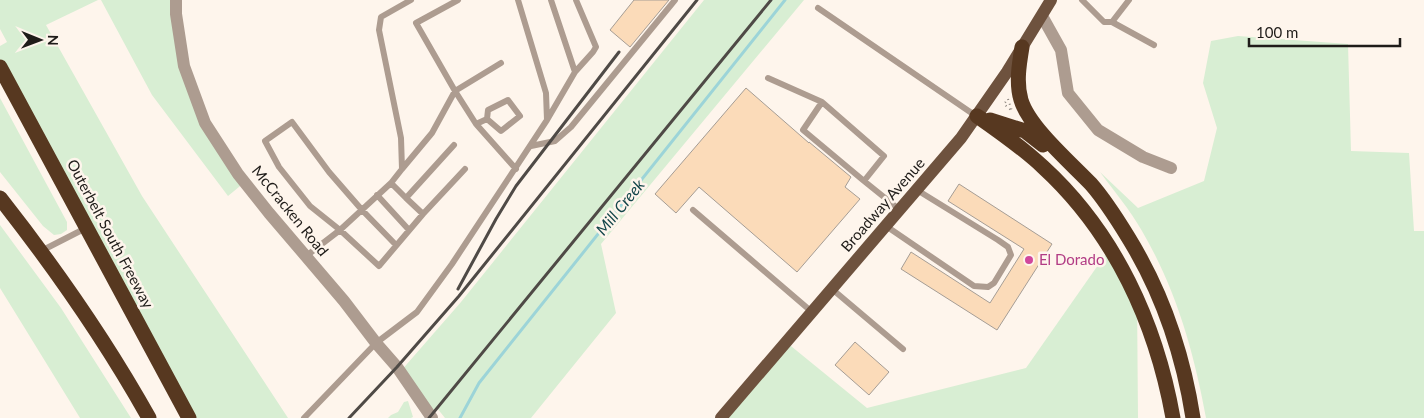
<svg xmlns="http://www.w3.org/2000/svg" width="1424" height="418" viewBox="0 0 1424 418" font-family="Lato,sans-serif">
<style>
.green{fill:#d8eed3}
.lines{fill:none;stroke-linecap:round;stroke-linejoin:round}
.stream{stroke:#9cd4d8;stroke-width:3}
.building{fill:#fbdbb9;stroke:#a59d95}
.path{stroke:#8d8781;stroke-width:2;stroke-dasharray:1 4;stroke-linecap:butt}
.service{stroke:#ad9c90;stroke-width:6}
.minor{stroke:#ad9c90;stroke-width:12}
.tertiary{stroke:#ad9c90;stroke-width:12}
.primary{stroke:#6e523e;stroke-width:12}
.motorway{stroke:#573820;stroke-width:15}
.rail{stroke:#4f4a46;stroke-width:3}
.hotel-dot{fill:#d1479c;stroke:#fef5ec;stroke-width:2}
.labels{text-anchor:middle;stroke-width:5;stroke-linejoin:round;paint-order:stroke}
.street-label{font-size:15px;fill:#1f1c19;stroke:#fef5ec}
.hotel-label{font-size:15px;fill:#b23c85;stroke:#fef5ec;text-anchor:start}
.water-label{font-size:16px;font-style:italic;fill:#13464a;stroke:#fef5ec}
</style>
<rect width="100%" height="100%" fill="#fef5ec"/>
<path class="green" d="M0,0H98L46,25L142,196L288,418H189L0,67V46L7,42L0,29Z
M101,0H176V14L205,123L245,182L228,196L152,95Z
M704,0H804L601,244L616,313L531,418H445L437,408L431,416L400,372L461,302Z
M1238,36L1348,44L1351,151L1409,153L1414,231H1424V418H1206C1194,352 1176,289 1142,231C1130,210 1114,191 1100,172L1138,208L1204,181L1217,128L1203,83L1211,41Z
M0,98L67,222V230L61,234L54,235L43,226L0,172Z
M0,225L61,308L131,418H80L0,288Z
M1110,248L1137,297L1138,418H721L786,342L867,408L1026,368Z
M408,401L413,417L411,418H388L391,415L398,412L404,402Z"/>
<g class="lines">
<path class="stream" d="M460,418L479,383L785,0"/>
</g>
<path class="building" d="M634,0H669L630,47L610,30Z
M746,88L809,143V142L851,177L845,187L860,199L797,272L699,187L676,213L655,194Z
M959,184L1052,244L997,330L901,269L911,252L990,303L1024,249L948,201Z
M855,342L889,372L869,395L835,365Z"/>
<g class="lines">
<path class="path" d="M1008,99L1012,111L1004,104Z"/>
<path class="service" d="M458,0L416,23L455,91L476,124L516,169
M1082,0L1104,22H1112L1129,0
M818,8L976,116
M1112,22L1154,45
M575,72L593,52L596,47L576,0
M768,78L822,102L884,156L864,181L900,210
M822,102L803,130L864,181
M547,120L575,72L551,0
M476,124L487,119L501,131L520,116L508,100L488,110L487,119
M531,146L555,141L571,127L675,0
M402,169L432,133L455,91L501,63
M391,183L406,198
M377,195L409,230
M693,210L812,312
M423,214L406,198L454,145
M886,226L974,286L988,287L994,283L1011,255L1008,247L998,240L917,190
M396,245L362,210L329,172L292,122L265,141L279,167L310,206L340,230L379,266L423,214L465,169
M41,251L86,228
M305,257L340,230L391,183L402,169L401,138L379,30L381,17L411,0
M832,289L903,349
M304,418L376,343L417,312L452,264L547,120L546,93L518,0"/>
<path class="minor" d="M1042,16L1061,50L1068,93L1098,130L1143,157L1171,168"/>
<path class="tertiary" d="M176,0V14L184,66L205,123L238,174L269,213L344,301L376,343L397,367L432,418"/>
<path class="primary" d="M721,418L961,138L1007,72L1051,0"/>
<path class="motorway" d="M1022,47C1019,65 1016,83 1021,100C1029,127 1071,163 1091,184C1105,200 1117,219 1128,237C1162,292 1183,354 1193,418
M0,67L189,418
M977,116C1000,132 1023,148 1043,167C1115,233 1156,323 1173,418
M990,120L1025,131L1043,145
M0,198C55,268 106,341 149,418"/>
<path class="rail" d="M458,289L496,219L516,186L619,52
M349,418L397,367L459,296L697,0
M429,418L771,0"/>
</g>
<circle class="hotel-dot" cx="1029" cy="260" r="5"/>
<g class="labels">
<g class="street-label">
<text transform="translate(883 205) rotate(-49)" y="5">Broadway Avenue</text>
<text transform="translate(290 211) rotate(51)" y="5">McCracken Road</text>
<text transform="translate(110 234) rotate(62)" y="5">Outerbelt South Freeway</text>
</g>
<g class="hotel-label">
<text x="1039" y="265">El Dorado</text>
</g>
<g class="water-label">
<text transform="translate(620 207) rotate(-51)" y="6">Mill Creek</text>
</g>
</g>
<g transform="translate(40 40) rotate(91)" stroke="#fef5ec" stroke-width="4" paint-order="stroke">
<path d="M0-4L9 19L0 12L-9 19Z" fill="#1f1c19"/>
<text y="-8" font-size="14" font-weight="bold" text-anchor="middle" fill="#1f1c19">N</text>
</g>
<path d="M1249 38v8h151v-8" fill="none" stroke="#1f1c19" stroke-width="2.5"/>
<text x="1256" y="38" font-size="15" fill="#1f1c19" stroke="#fef5ec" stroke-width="4" paint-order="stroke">100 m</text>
</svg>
